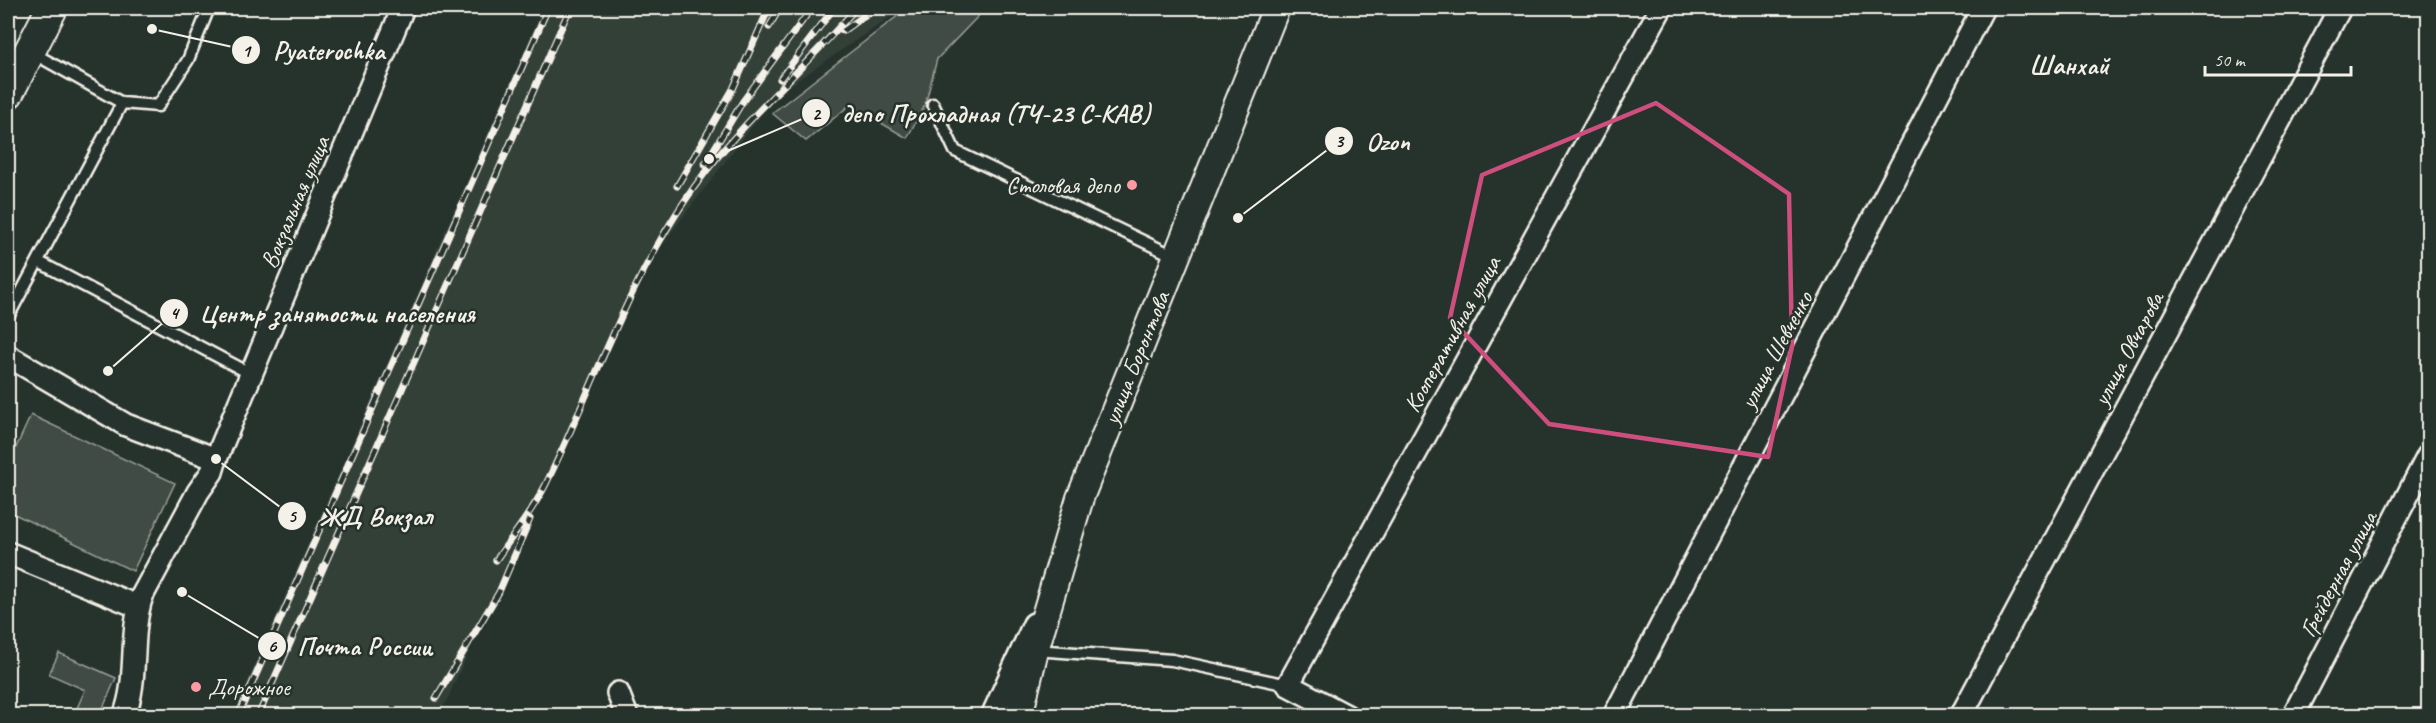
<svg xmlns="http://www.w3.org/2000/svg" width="2436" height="723" viewBox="0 0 2436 723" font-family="Caveat,sans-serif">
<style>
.built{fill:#333f39}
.green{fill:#414b45;stroke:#9a9e96;stroke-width:1.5}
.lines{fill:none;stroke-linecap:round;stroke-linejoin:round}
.service-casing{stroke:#f4f1e8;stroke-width:15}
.minor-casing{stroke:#f4f1e8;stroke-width:26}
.tertiary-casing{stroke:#f4f1e8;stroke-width:30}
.secondary-casing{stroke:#f4f1e8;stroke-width:34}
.service{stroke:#26332d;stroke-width:10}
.minor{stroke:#26332d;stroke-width:21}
.tertiary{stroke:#26332d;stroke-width:26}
.secondary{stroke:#26332d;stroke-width:30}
.rail-casing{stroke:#f4f1e8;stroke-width:7}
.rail{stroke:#26332d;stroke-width:4.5;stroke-dasharray:14;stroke-linecap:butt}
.marked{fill:none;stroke:#ce4e7e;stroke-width:4.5;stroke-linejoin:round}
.poi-dot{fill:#ff9aa2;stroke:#26332d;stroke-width:2}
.labels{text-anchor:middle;stroke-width:5;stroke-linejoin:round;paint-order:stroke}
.poi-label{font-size:24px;fill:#f4f1e8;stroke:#26332d;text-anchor:end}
.street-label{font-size:24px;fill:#f4f1e8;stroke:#26332d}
.quarter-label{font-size:27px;font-weight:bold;fill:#f4f1e8;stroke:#26332d}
.leader{fill:none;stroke:#f4f1e8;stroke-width:2}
.callout-dot{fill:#f4f1e8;stroke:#26332d;stroke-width:2}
.mark-label{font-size:18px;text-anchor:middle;font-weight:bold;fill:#111}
.callout-label{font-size:26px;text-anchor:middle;font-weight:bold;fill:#f4f1e8;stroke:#26332d;stroke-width:5;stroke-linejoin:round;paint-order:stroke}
</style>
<rect width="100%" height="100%" fill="#26332d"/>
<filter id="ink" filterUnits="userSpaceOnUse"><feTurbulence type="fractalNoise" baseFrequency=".0167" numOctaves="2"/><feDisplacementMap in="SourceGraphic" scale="12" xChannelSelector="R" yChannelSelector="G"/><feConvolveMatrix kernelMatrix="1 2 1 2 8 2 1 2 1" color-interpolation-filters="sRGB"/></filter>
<g filter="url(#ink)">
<path class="built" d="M543,8H903L776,95L667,238L662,243L656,240L440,715H233Z"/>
<path class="green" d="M908,8H986L937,59L925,105L907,138L850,105L806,141L772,113Z
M31,415L175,483L133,571L8,511V465Z
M59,653L116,678L100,715H74L85,690L49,674Z"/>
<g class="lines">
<defs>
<path id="service" d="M122,103L158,106L188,60L209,8
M933,104L955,151L1176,257
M39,262L251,374
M8,317L122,103L31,52
M1035,650L1172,660L1288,685"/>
<path id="minor" d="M8,356L126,425L216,459
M8,553L139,607
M618,693L627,716
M124,716C139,680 129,635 142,596L198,492L212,472L216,459L403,8
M992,716L1034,624
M1347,716L1288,685L1661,8
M1614,716L1983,8
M1961,716L2340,8
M2293,716L2428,456"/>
<path id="tertiary" d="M1019,716L1035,650L1080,498L1276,8"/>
<path id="secondary" d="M8,93L52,8"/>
</defs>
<use href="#service" class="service-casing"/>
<use href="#minor" class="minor-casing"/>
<use href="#tertiary" class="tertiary-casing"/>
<use href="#secondary" class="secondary-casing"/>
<use href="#service" class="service"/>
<use href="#minor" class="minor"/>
<use href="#tertiary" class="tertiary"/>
<use href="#secondary" class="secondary"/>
<defs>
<path id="rail" d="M769,27L780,8
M843,31L875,8
M780,79L834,8
M705,164L743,101L812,8
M677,186L733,89L769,8
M496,560C512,536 533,511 546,484C592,390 625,290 684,202C732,129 800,74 856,8
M436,698L499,592L530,519
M238,716L548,8
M258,716L570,8"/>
</defs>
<use href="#rail" class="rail-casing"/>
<use href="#rail" class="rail"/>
</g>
</g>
<path class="marked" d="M1656,103L1789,194L1792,346L1768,457L1549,424L1450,318L1482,175Z"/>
<g class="poi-dot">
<circle cx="1132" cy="185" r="6"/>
<circle cx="196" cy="687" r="6"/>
</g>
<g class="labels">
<g class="poi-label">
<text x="1120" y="193">Столовая депо</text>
<text x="208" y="695" text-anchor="start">Дорожное</text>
</g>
<g class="street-label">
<text transform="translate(295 202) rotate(-67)" y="8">Вокзальная улица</text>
<text transform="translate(1452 334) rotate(-61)" y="8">Кооперативная улица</text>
<text transform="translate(2128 349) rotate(-62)" y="8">улица Овчарова</text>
<text transform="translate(1776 350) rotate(-62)" y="8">улица Шевченко</text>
<text transform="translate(1136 358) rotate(-68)" y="8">улица Боронтова</text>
<text transform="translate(2338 574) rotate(-62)" y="8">Грейдерная улица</text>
</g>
<g class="quarter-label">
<text x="2069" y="74">Шанхай</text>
</g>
</g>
<path class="leader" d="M152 29L246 50M709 159L816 113M1238 218L1339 141M108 371L174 313M216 459L292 516M182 592L272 646"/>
<g class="callout-dot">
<circle cx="152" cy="29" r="6"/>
<circle cx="709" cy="159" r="6"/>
<circle cx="1238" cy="218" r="6"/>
<circle cx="108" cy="371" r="6"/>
<circle cx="216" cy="459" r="6"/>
<circle cx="182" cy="592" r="6"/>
<circle cx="246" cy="50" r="15"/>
<circle cx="816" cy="113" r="15"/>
<circle cx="1339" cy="141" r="15"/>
<circle cx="174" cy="313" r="15"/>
<circle cx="292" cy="516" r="15"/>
<circle cx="272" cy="646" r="15"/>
</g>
<g class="mark-label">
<text x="246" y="57">1</text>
<text x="816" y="120">2</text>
<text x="1339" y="147">3</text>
<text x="174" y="319">4</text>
<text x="292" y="522">5</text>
<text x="272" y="652">6</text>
</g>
<g class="callout-label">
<text x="329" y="59">Pyaterochka</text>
<text x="996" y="122">депо Прохладная (ТЧ-23 С-КАВ)</text>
<text x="1388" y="150">Ozon</text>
<text x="337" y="322">Центр занятости населения</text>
<text x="376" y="525">ЖД Вокзал</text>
<text x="365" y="655">Почта России</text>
</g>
<rect width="2436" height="723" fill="none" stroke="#26332d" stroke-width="30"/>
<rect x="15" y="15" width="2406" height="693" fill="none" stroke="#f4f1e8" stroke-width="2" filter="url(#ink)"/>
<path d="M2205 66v9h146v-9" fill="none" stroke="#f4f1e8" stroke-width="3"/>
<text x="2214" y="66" font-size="18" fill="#f4f1e8" stroke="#26332d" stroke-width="4.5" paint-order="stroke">50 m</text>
</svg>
